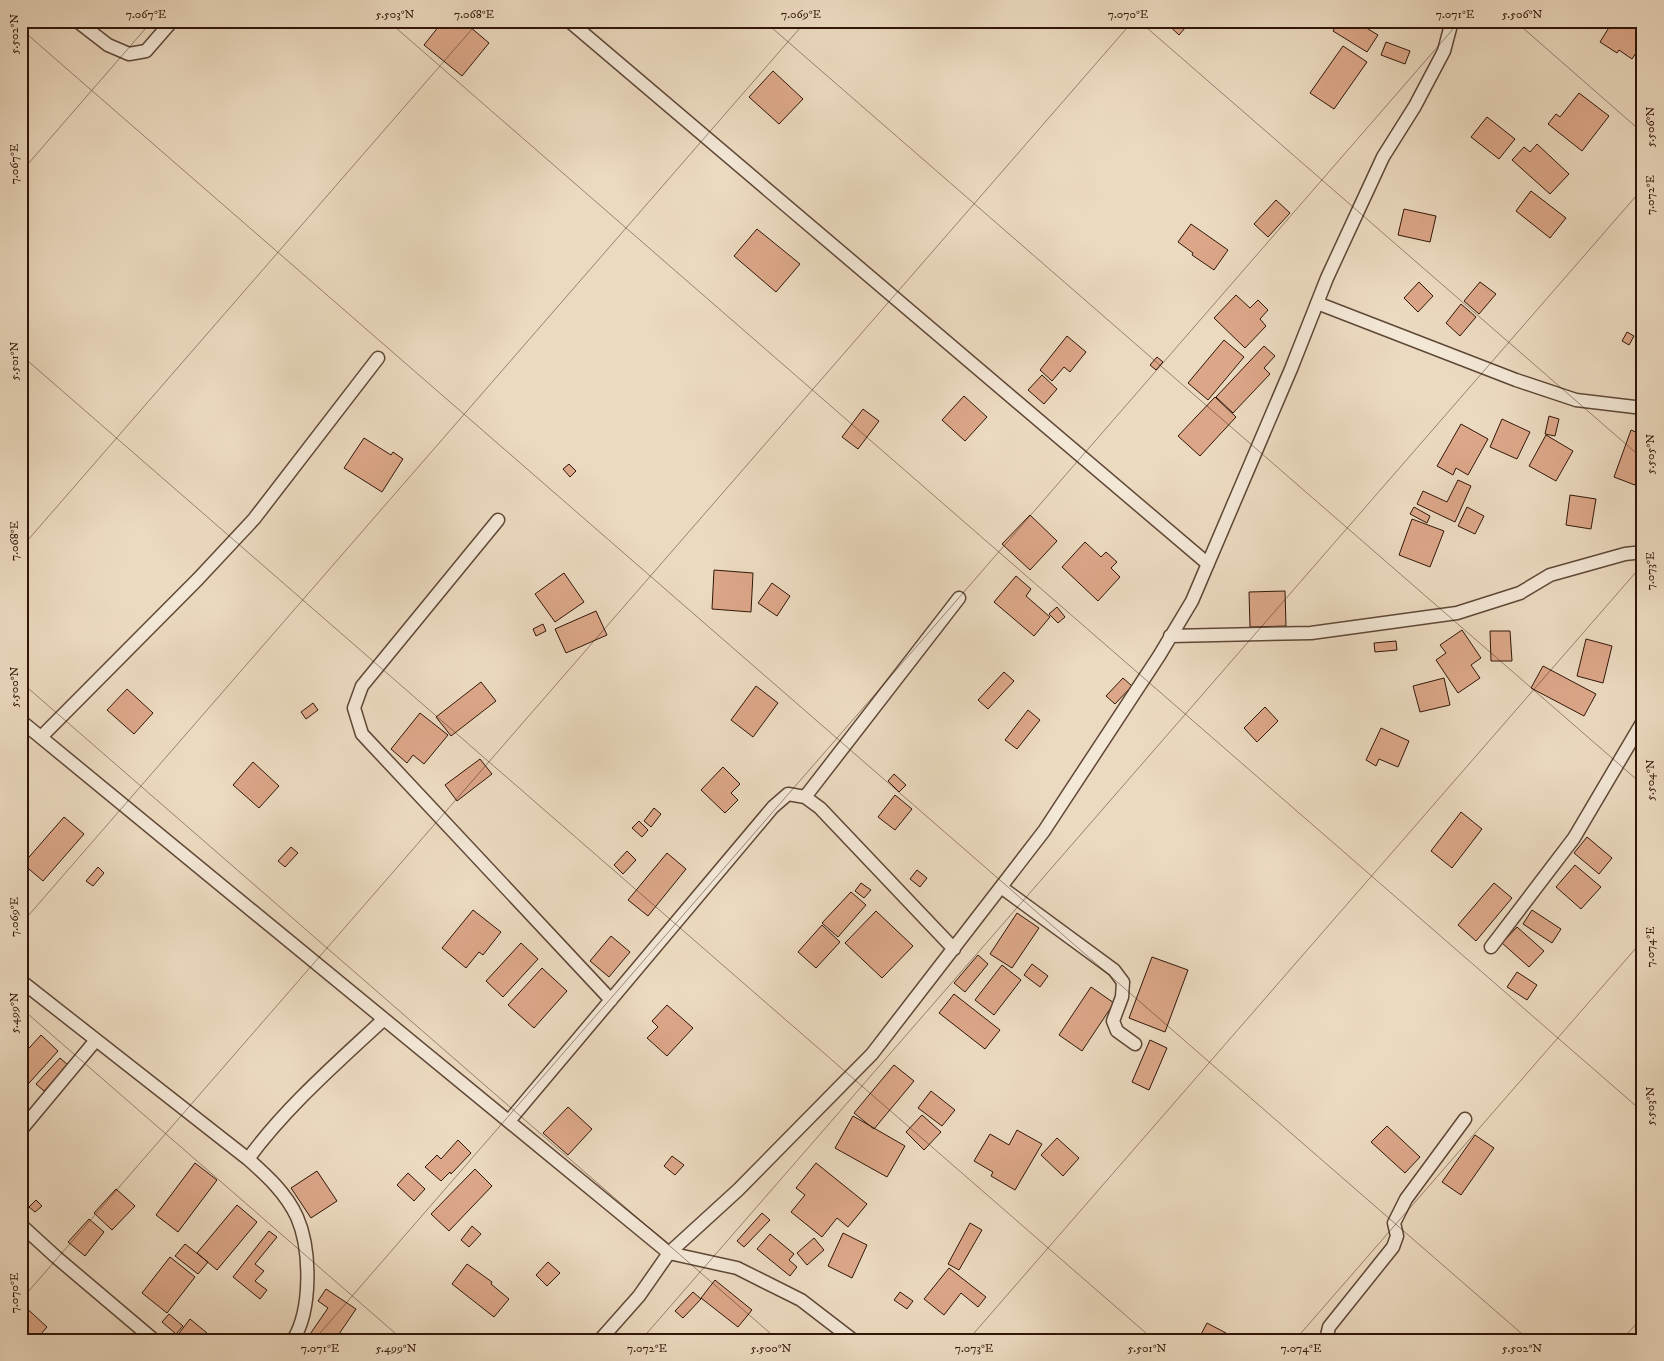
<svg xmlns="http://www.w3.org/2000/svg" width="1664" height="1361" viewBox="0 0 1664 1361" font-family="'IM FELL DW Pica',serif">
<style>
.building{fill:#dca789;stroke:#301608}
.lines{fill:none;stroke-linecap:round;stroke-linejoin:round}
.minor-casing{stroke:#5f4736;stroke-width:15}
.minor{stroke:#f3e7d6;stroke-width:12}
.ticks{fill:none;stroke:#301608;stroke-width:1;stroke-opacity:0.45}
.neatline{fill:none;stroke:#301608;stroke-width:2}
.ticks-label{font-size:12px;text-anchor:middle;fill:#301608}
</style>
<rect width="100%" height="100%" fill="#ecdac0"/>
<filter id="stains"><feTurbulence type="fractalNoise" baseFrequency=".004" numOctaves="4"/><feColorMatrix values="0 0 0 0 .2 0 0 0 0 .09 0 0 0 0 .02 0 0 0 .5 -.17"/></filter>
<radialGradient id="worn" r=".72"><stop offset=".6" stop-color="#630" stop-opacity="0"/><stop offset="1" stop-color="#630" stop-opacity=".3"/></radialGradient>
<path class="building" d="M443,21H463L489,43L462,76L424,45Z
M1164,21H1191L1179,35Z
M1339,21H1355L1378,35L1367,52L1333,31Z
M1613,21H1643V42L1632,59L1619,50L1617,53L1600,42Z
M1386,42L1410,51L1405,64L1381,55Z
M1343,46L1367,62L1334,109L1310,93Z
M773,71L803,99L779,124L749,97Z
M1579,93L1609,116L1582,151L1548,124L1556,114L1560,117Z
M1487,117L1515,139L1499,159L1471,137Z
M1537,144L1569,174L1550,194L1512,160L1524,147L1530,152Z
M1531,191L1566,218L1550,238L1516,211Z
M1276,200L1290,213L1268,237L1254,224Z
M1404,209L1436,216L1430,242L1398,235Z
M1191,224L1228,250L1214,270L1192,255L1193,253L1178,242Z
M757,229L800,264L776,292L734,256Z
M1419,282L1433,296L1418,312L1404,298Z
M1480,282L1496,294L1479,314L1464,301Z
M1236,295L1250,308L1258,300L1268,310L1260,319L1266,326L1245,348L1214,318Z
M1461,304L1476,317L1460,336L1446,323Z
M1627,332L1634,336L1629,345L1622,341Z
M1067,336L1086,352L1070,372L1064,367L1052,381L1040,370Z
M1224,340L1244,357L1208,400L1188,383Z
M1264,346L1275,356L1264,368L1270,374L1233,413L1216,397Z
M1157,357L1163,362L1156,370L1150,365Z
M1042,375L1057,389L1044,404L1028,390Z
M964,396L987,417L965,441L942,420Z
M1215,397L1236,417L1200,456L1178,436Z
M863,409L879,421L858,449L842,437Z
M1549,416L1559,419L1555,436L1545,434Z
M1502,419L1530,432L1517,459L1490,447Z
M1461,424L1488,439L1468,475L1456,468L1453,475L1437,466Z
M1631,430L1643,435V479L1640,487L1614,477Z
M1546,435L1573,451L1556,481L1529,466Z
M364,438L391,455L393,452L403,459L382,492L344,468Z
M569,464L576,471L570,477L563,469Z
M1458,480L1471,486L1455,522L1417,504L1423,491L1447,502Z
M1570,495L1596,499L1591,529L1566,525Z
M1414,507L1430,516L1427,523L1410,514Z
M1467,507L1484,516L1475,534L1458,526Z
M1030,515L1057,541L1030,570L1002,544Z
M1412,519L1444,531L1430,567L1399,555Z
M1085,542L1101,557L1106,552L1117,562L1111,568L1120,577L1098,601L1062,567Z
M714,570L753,573L751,612L712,609Z
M564,573L584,602L555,622L535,594Z
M1016,576L1031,589L1026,596L1050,617L1034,636L994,602Z
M772,583L790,596L777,616L758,603Z
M1285,591L1286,626L1250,627L1249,592Z
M1057,607L1065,617L1058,623L1049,614Z
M596,611L607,635L566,653L555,629Z
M543,624L546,631L536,636L533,629Z
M1462,630L1481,658L1471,665L1480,678L1458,693L1436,660L1446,653L1440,645Z
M1490,631H1510L1512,661H1491Z
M1643,636V661H1640L1639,637Z
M1586,639L1612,646L1603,683L1577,676Z
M1396,641L1397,650L1375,652L1374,643Z
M1543,666L1596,694L1584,716L1531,688Z
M1004,672L1014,681L988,709L978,700Z
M1123,678L1132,686L1115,704L1106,696Z
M1444,678L1450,705L1420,712L1413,686Z
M481,682L496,701L451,736L436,717Z
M756,686L778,703L753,737L731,720Z
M127,689L153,713L134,734L107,710Z
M313,703L318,710L306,719L301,712Z
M1265,707L1278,721L1257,742L1244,728Z
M1028,710L1040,720L1017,749L1005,740Z
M420,713L448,735L424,764L413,755L407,763L391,749Z
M1381,728L1409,741L1398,767L1379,759L1376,766L1366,760Z
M480,759L492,774L457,801L445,785Z
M253,762L279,786L259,808L233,785Z
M723,767L740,784L731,793L738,800L725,813L701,790Z
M894,774L906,785L899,792L888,781Z
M895,795L912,809L895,830L878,817Z
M654,808L661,814L651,827L644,821Z
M1461,812L1482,829L1452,868L1431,851Z
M64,817L84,834L43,881L23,864Z
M639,821L648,830L642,837L632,828Z
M1587,837L1612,858L1599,874L1574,853Z
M291,847L298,853L285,867L278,861Z
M627,851L636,860L623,874L614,865Z
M667,853L686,869L648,916L628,900Z
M1575,865L1601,887L1581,909L1556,887Z
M98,867L104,873L93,886L86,881Z
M917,870L927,878L920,887L910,879Z
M861,883L871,890L864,898L855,891Z
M1494,883L1512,898L1476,941L1458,925Z
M851,892L866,905L838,937L822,923Z
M473,910L501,932L483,955L479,952L466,968L442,948Z
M1532,910L1561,929L1552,943L1523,924Z
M876,911L913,946L882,978L845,943Z
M1017,913L1039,928L1012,968L990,954Z
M822,925L840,942L816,968L798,952Z
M1517,927L1544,951L1529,967L1502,943Z
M611,936L630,952L609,977L590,961Z
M521,943L538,959L503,997L486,981Z
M978,955L988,964L965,992L954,983Z
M1152,957L1188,970L1165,1032L1129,1018Z
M1032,964L1048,976L1040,987L1024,975Z
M1002,965L1021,980L994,1015L975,1000Z
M542,968L567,991L534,1028L508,1005Z
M1517,972L1537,985L1527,1000L1507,987Z
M1091,987L1114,1003L1082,1051L1059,1035Z
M954,994L1000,1030L985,1049L939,1013Z
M667,1005L693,1028L667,1056L647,1038L658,1027L652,1021Z
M41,1035L58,1051L21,1092V1057Z
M1150,1040L1167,1048L1149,1090L1132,1082Z
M60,1058L68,1065L44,1091L36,1084Z
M894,1065L914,1081L874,1129L854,1113Z
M931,1091L955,1110L942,1126L918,1108Z
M568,1107L592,1129L568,1155L543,1133Z
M922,1115L941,1132L924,1150L906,1132Z
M853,1116L905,1146L887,1177L835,1148Z
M1387,1126L1420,1157L1405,1173L1371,1142Z
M1017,1130L1042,1144L1015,1190L991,1176L993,1172L974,1161L990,1134L1009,1145Z
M1475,1135L1494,1148L1461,1195L1442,1182Z
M1057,1138L1079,1158L1063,1176L1041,1155Z
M458,1140L471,1153L451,1174L450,1172L441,1181L425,1167L437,1155L441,1159Z
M672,1156L684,1165L675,1175L664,1166Z
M195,1163L217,1180L178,1232L156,1215Z
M816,1163L867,1204L848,1227L837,1218L822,1237L791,1212L805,1195L796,1188Z
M475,1169L492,1186L449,1231L431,1214Z
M317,1171L337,1201L311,1218L291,1188Z
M408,1173L425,1189L414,1201L397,1185Z
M116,1189L135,1206L112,1230L94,1213Z
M36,1200L42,1206L35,1212L29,1207Z
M237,1205L257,1222L217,1270L197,1253Z
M762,1213L770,1220L744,1247L737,1241Z
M89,1219L104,1232L85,1256L68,1242Z
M970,1223L982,1230L959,1270L948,1264Z
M472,1226L481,1234L469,1247L461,1240Z
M269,1231L277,1237L255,1264L264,1271L255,1281L267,1290L260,1299L233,1277Z
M843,1233L867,1245L852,1278L828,1266Z
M770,1234L794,1254L789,1260L797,1267L790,1276L757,1249Z
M814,1238L824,1250L807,1265L797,1253Z
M185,1244L208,1262L198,1274L175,1256Z
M170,1257L195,1277L167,1313L142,1293Z
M548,1262L560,1273L547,1286L536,1275Z
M467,1264L492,1282L491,1284L509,1299L494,1317L452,1284Z
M949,1268L986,1297L978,1307L961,1293L944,1315L924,1299Z
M715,1280L752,1310L738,1327L701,1298Z
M326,1289L356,1309L335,1340H306L328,1308L318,1301Z
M693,1292L701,1299L683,1318L675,1311Z
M900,1292L913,1301L907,1309L894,1300Z
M21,1303L47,1327L36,1340H21Z
M169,1314L183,1326L176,1334L162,1322Z
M190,1319L207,1333L201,1340H181L177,1336Z
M1207,1323L1226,1333L1223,1340H1198Z
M1462,1333L1469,1340H1456Z"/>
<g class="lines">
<defs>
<path id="minor" d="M77,21L108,45L129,54L146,51L172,21
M569,21L1208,564
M1317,303L1516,380L1576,400L1643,408
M498,520L362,686L354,708L362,734L611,1000
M1170,636L1311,633L1457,613L1520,593L1550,575L1625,554L1643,552
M21,721L669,1253L737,1268L801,1300L853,1340
M41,737L198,579L254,519L378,358
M805,797L959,598
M1001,887L1114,970L1123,982L1122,997L1113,1021L1117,1031L1135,1044
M1491,947L1574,838L1643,721
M21,981L248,1159C286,1107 337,1063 384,1019
M509,1121L773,807L788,794L805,797L820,808L954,949
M21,1130L96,1040
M248,1159C267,1176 286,1193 297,1217C311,1249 312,1310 293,1340
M21,1225L56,1257L154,1340
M600,1340L639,1296L669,1253L738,1190L872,1054L1044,831L1159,656L1192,601L1291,369L1327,278L1383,157L1415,106L1444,51L1452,21
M1326,1340L1329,1327L1393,1247L1397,1236L1394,1223L1406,1199L1465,1119"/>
</defs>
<use href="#minor" class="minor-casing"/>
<use href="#minor" class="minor"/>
</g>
<path class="ticks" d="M388,21L1643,1112M764,21L1643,785M1139,21L1643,459M1515,21L1643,133M21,29L1529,1340M21,172L152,21M21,355L1154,1340M21,548L479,21M21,682L778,1340M21,924L806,21M21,1008L403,1340M21,1300L1133,21M21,1334L27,1340M314,1340L1460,21M641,1340L1643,188M968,1340L1643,564M1295,1340L1643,940M1622,1340L1643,1316"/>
<rect width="1664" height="1361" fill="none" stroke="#ecdac0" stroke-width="55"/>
<rect x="28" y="28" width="1608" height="1306" class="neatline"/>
<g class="ticks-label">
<text x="146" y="18">7.067°E</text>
<text x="395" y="18">5.503°N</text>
<text x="474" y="18">7.068°E</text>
<text x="801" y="18">7.069°E</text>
<text x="1128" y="18">7.070°E</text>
<text x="1455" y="18">7.071°E</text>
<text x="1522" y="18">5.506°N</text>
<text transform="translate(14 34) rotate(-90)" y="4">5.502°N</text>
<text transform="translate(1650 127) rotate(-90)" y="4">5.506°N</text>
<text transform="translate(14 164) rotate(-90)" y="4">7.067°E</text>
<text transform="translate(1650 195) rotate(-90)" y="4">7.072°E</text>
<text transform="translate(14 361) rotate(-90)" y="4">5.501°N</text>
<text transform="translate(1650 454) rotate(-90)" y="4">5.505°N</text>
<text transform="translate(14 541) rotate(-90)" y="4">7.068°E</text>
<text transform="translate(1650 571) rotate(-90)" y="4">7.073°E</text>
<text transform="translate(14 687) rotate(-90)" y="4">5.500°N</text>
<text transform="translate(1650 780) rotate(-90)" y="4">5.504°N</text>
<text transform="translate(14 917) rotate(-90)" y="4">7.069°E</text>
<text transform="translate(1650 947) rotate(-90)" y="4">7.074°E</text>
<text transform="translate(14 1013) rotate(-90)" y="4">5.499°N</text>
<text transform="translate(1650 1106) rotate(-90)" y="4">5.503°N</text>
<text transform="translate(14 1293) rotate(-90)" y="4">7.070°E</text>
<text x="320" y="1352">7.071°E</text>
<text x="396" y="1352">5.499°N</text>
<text x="647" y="1352">7.072°E</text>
<text x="771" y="1352">5.500°N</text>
<text x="974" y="1352">7.073°E</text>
<text x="1147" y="1352">5.501°N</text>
<text x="1301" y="1352">7.074°E</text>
<text x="1522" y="1352">5.502°N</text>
</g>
<rect width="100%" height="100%" filter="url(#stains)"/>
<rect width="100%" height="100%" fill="url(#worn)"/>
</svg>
